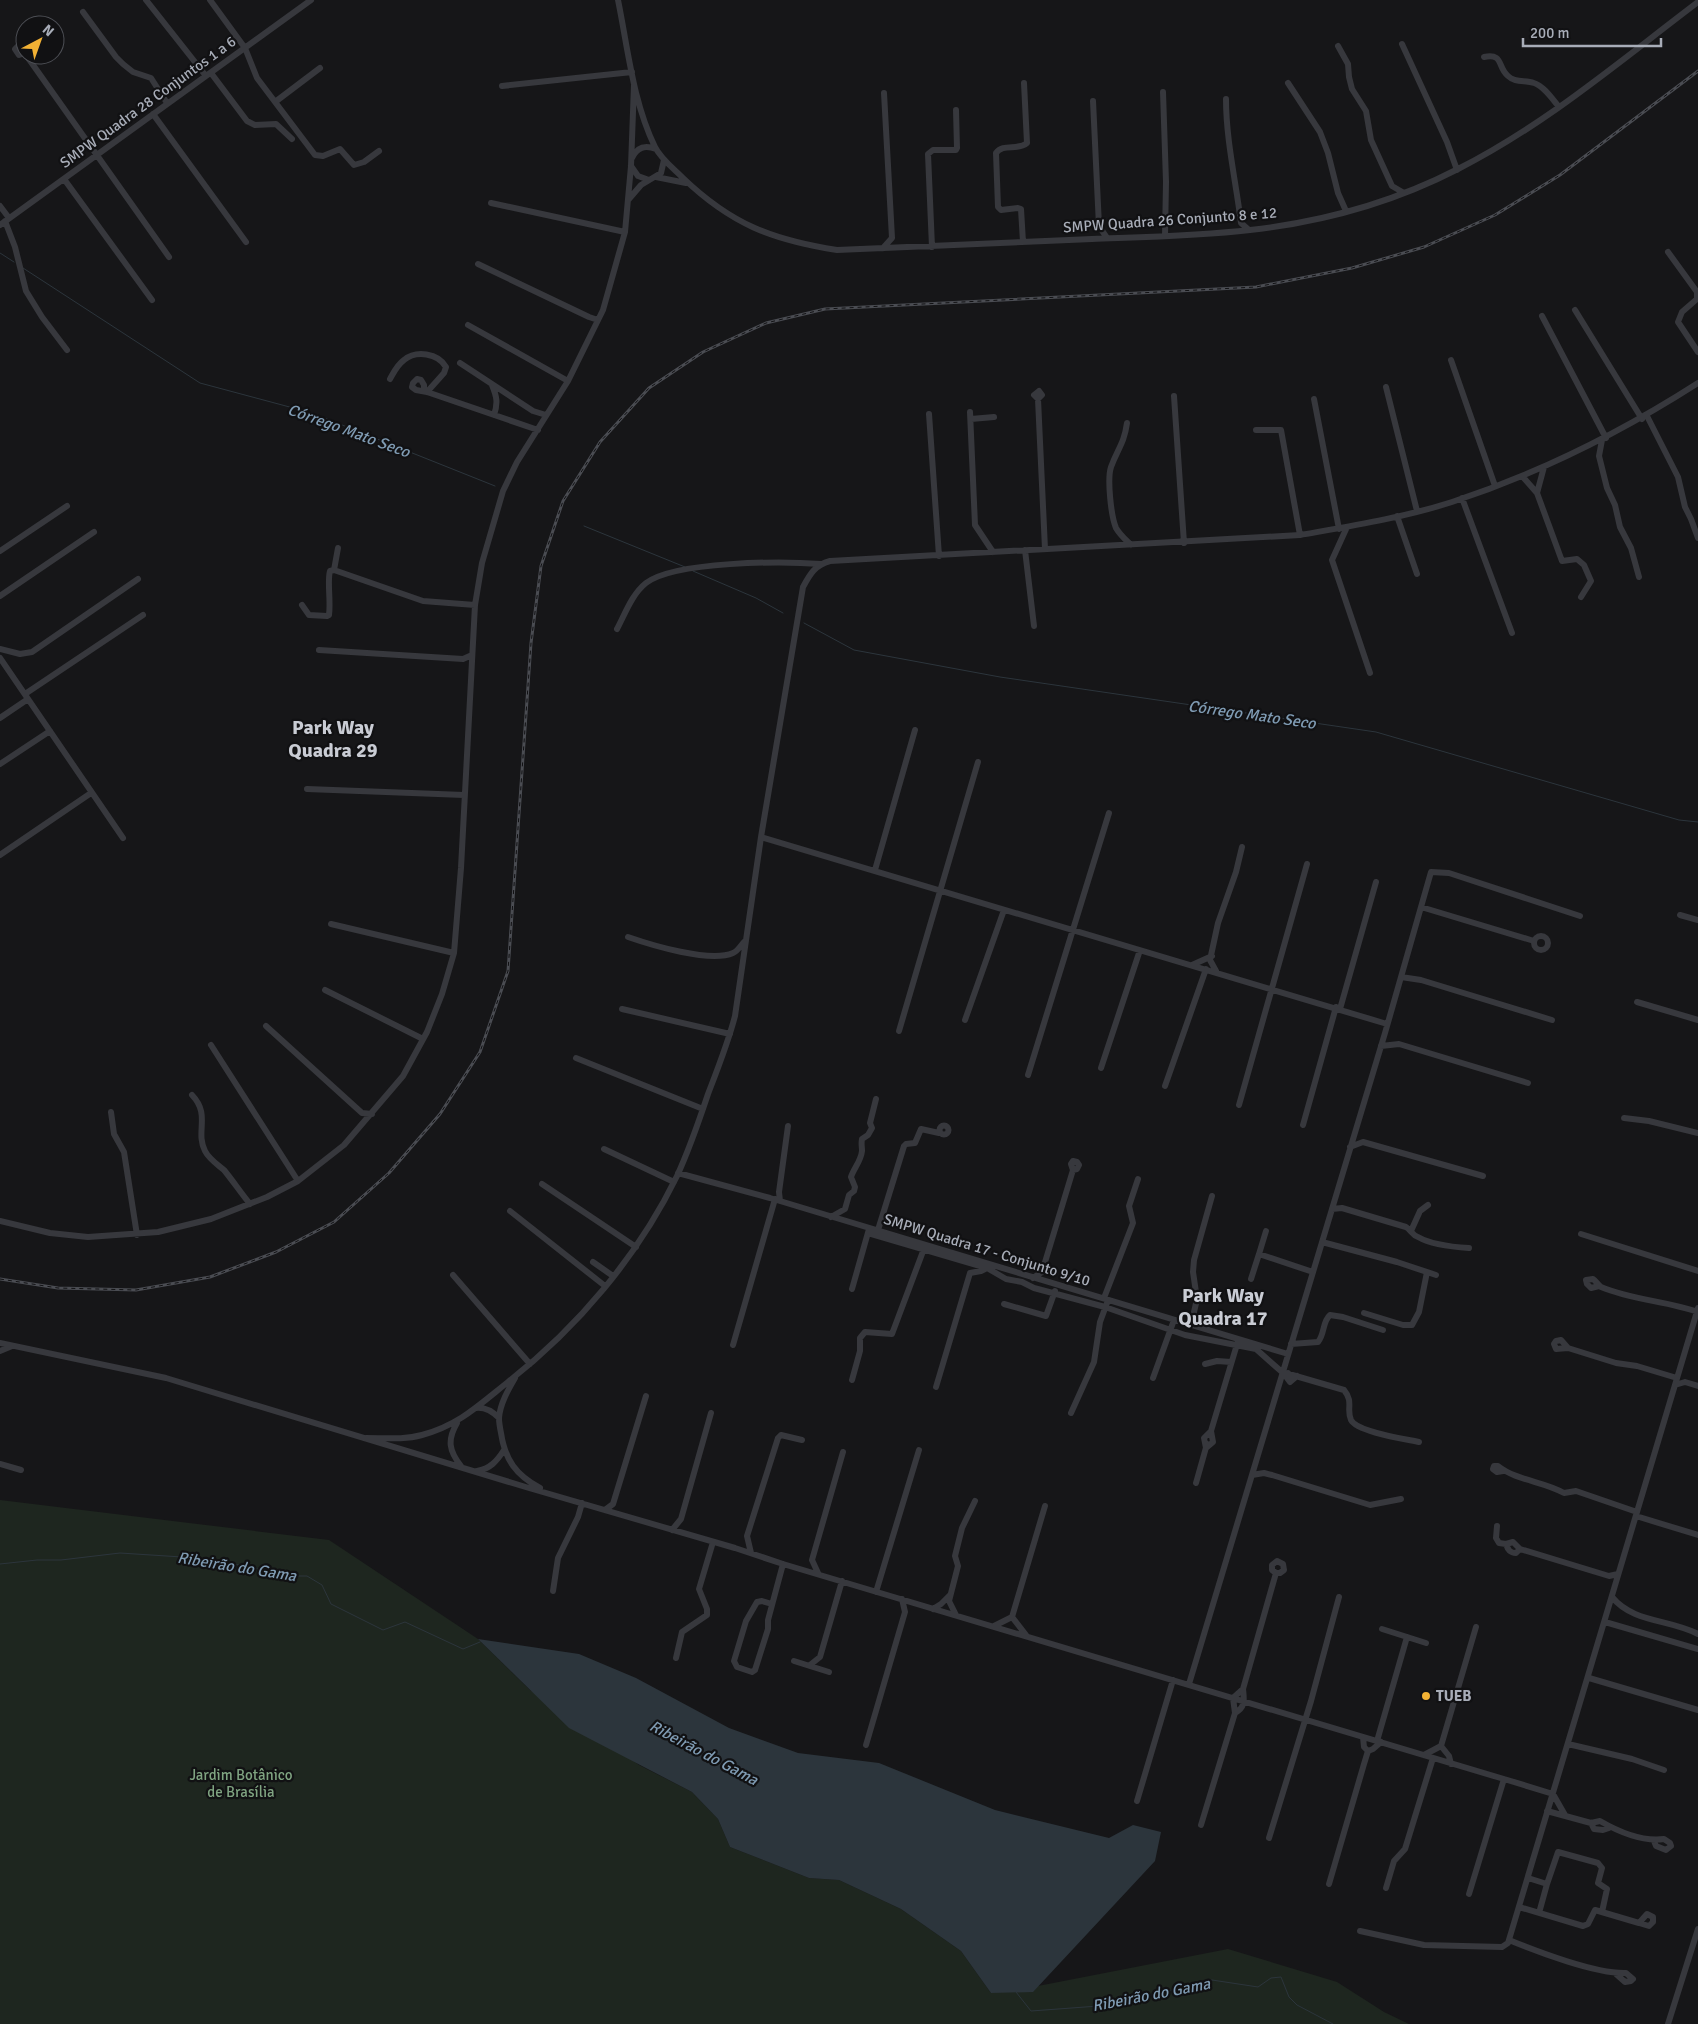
<svg xmlns="http://www.w3.org/2000/svg" width="1698" height="2024" viewBox="0 0 1698 2024" font-family="Signika,sans-serif">
<style>
.green{fill:#1e261f}
.water{fill:#2c353c}
.lines{fill:none;stroke-linecap:round;stroke-linejoin:round}
.stream{stroke:#2c353c;stroke-width:1}
.minor{stroke:#37383d;stroke-width:6}
.rail-casing{stroke:#4a4c52;stroke-width:3}
.rail{stroke:#111113;stroke-width:1;stroke-dasharray:4;stroke-linecap:butt}
.poi-dot{fill:#f2b134;stroke:#111113;stroke-width:2}
.labels{text-anchor:middle;stroke-width:4.5;stroke-linejoin:round;paint-order:stroke}
.street-label{font-size:15px;fill:#a8adb8;stroke:#111113}
.poi-label{font-size:15px;font-weight:bold;fill:#a8adb8;stroke:#111113;text-anchor:start}
.park-label{font-size:15px;fill:#7fa381;stroke:#111113}
.water-label{font-size:16px;font-style:italic;fill:#7f9bb3;stroke:#111113}
.district-label{font-size:20px;font-weight:bold;fill:#c9ccd4;stroke:#111113}
</style>
<rect width="100%" height="100%" fill="#161618"/>
<path class="green" d="M0,1500L329,1540L478,1639L530,1690L639,1765L692,1792L718,1819L730,1847L809,1878L839,1880L901,1909L961,1951L991,1993L1038,1986L1228,1949L1337,1982L1384,2012L1409,2024H0Z"/>
<path class="water" d="M478,1639L579,1654L636,1678L729,1728L798,1753L879,1763L995,1810L1109,1838L1133,1825L1161,1832L1155,1861L1033,1992L991,1993L961,1951L901,1909L839,1880L809,1878L730,1847L718,1819L692,1792L569,1728Z"/>
<g class="lines">
<path class="stream" d="M0,253L14,262
M23,268L200,383L312,413L495,486
M584,526L685,567
M693,571L756,598L783,613
M804,623L854,650L1000,677L1376,732L1679,820L1698,822
M0,1564L37,1560H61L120,1553L182,1557L246,1566L286,1576H307L322,1585L331,1604L383,1630L405,1622L463,1649L480,1642
M1016,1992L1031,2011L1112,2005L1212,1980L1258,1987L1271,1978L1281,1977L1289,1997L1297,2005L1333,2024"/>
<path class="minor" d="M146,0L206,76
M210,0L245,48L257,78L315,155L323,156L340,149L354,165L364,162L379,151
M618,0C628,49 633,102 655,147C661,159 673,168 683,178C731,224 772,240 837,250C922,247 1007,243 1092,239C1145,237 1198,236 1250,230C1322,222 1394,202 1458,169C1545,125 1620,61 1698,2
M83,12L116,57L123,64L133,72L151,78L167,103
M1402,44L1447,142L1457,170
M25,46L20,44L15,49L19,55L25,53
M1338,46L1348,64L1349,77L1352,89L1366,111L1371,140L1392,186L1404,193
M26,55L169,257
M1484,57C1504,53 1497,67 1508,76C1515,83 1525,80 1534,83C1544,86 1553,100 1559,107
M211,73L247,121L255,125L276,124L292,139
M1288,83L1320,132L1328,153L1338,193L1346,211
M502,86L632,72
M1163,92L1166,182L1165,236
M1226,99C1226,140 1236,182 1241,223L1249,230
M1093,101L1099,226L1107,238
M275,102L320,68
M153,114L246,242
M632,158C637,147 645,145 656,149
M631,166L638,176L649,180
M656,177L686,183
M64,179L152,300
M629,199L641,185L661,173L664,160
M491,203L625,232
M0,206L9,218
M5,221L15,247L26,291L42,317L67,350
M0,225L311,0
M1023,242L1021,209L1018,208L1001,210L998,207L996,153C1003,143 1018,151 1027,143L1024,83
M932,247L928,154L933,150H956L957,148L956,110
M883,248L892,238L884,93
M1668,252L1697,292V299L1682,312L1678,322L1698,352
M478,264L589,317L598,320
M1575,310L1642,419
M1542,316L1606,438
M468,325L568,381
M1451,360L1495,486
M460,363L533,411L546,415
M390,379C394,372 397,365 404,360C416,350 438,353 446,367L444,373L427,392
M492,385C497,397 498,403 494,415
M1386,387L1417,511
M424,391V385L421,380L417,379L413,383L412,387L416,390L427,392L538,430
M1174,396L1184,543
M1038,399L1042,395L1039,391L1034,395L1038,399L1045,549
M1314,399L1339,529
M970,412L975,525L993,552
M929,414L939,556
M1647,416L1678,477L1685,507L1691,519L1698,538
M971,419L994,417
M1127,423C1124,444 1118,448 1111,467C1107,479 1111,516 1116,528C1120,535 1126,540 1131,545
M1256,430H1281L1300,535
M1602,440L1599,456L1607,488L1615,505L1620,527L1631,548L1639,577
M1522,476L1537,493L1562,561L1577,559L1584,565L1591,581L1581,597
M1537,493L1544,467
M1462,498L1512,633
M1397,516L1417,574
M1347,527L1332,560L1370,673
M338,548L334,570L423,601L475,605
M1025,550L1034,626
M0,551L67,506
M0,596L94,532
M302,605L309,615L327,616L329,615C331,601 327,581 330,571L334,570
M617,629C625,614 632,594 646,583C675,561 783,561 821,564
M0,649L20,654L32,652L138,579
M319,650L463,659L472,655
M0,658L123,838
M25,694L143,615
M0,718L28,699
M0,764L50,731
M307,789L464,795
M761,837L1387,1024
M0,855L91,793
M875,870L915,730
M1421,907L1534,941
M1680,915L1698,920
M331,924L454,953
M1534 943a7 7 0 1 1 14 0a7 7 0 1 1-14 0Z
M628,937C651,945 710,963 733,953C738,951 741,945 744,942
M1192,965L1212,956
M1216,971L1210,960L1218,923L1236,872L1242,847
M1401,977L1421,980L1552,1020
M325,990L423,1039
M1637,1002L1698,1020
M622,1009L730,1034
M1340,1009L1376,882
M965,1020L1004,910
M266,1026L362,1113L372,1114
M899,1031L978,762
M211,1045L298,1181
M1381,1046L1399,1044L1528,1083
M576,1058L703,1109
M1101,1068L1140,950
M1028,1075L1109,813
M1165,1086L1206,969
M192,1095C211,1115 195,1131 205,1151C209,1159 217,1164 224,1170C233,1181 241,1193 250,1204
M1239,1105L1307,864
M111,1112L114,1134L124,1152L137,1235
M1624,1118L1649,1121L1698,1133
M1303,1125L1336,1007
M939.5 1130a4.5 4.5 0 1 1 9 0a4.5 4.5 0 1 1-9 0Z
M1350,1147L1363,1142L1483,1176
M604,1149L674,1182
M1073,1161L1077,1162L1079,1165L1077,1169L1073,1170L1071,1164Z
M678,1173L770,1198L1288,1354
M542,1184L636,1247
M780,1201L779,1192L788,1126
M1332,1209L1342,1208L1406,1227C1411,1230 1412,1235 1418,1237C1432,1245 1453,1247 1469,1248
M510,1211L605,1286
M831,1217L845,1209L849,1195L854,1191L855,1187L851,1177C854,1168 861,1161 862,1151C862,1146 861,1144 862,1139L868,1135L872,1128L870,1123L876,1099
M0,1221L50,1233L88,1237L158,1232L211,1219L267,1197L298,1181L344,1145L403,1076L427,1032L442,994L454,953L461,868L475,605L482,563L503,491L517,462L568,381L603,310L625,232L631,166L634,85
M878,1230L904,1146L906,1144L915,1143L921,1129L939,1133
M1411,1231L1420,1211L1428,1205
M868,1233L987,1268L1006,1279L1022,1282L1034,1288L1105,1307L1185,1335L1256,1349L1282,1372L1344,1390C1354,1402 1346,1409 1351,1420C1357,1432 1405,1439 1419,1442
M1581,1234L1698,1271
M1322,1242L1397,1262L1436,1275
M1259,1254L1266,1231
M593,1262L613,1276
M970,1273L981,1271L987,1268
M453,1275L530,1364
M1033,1278L1042,1272L1073,1170
M1251,1279L1259,1254L1313,1272
M1599,1286L1591,1288L1587,1284L1586,1280L1593,1279C1596,1281 1598,1285 1601,1287C1632,1300 1667,1301 1698,1312
M852,1289L869,1229
M1104,1298L1133,1223L1129,1206L1138,1179
M1004,1304L1046,1316L1055,1291
M1364,1313L1403,1325H1412L1419,1312L1427,1272
M1191,1325L1197,1299L1193,1272L1194,1260L1212,1196
M0,1343L166,1378L529,1488L735,1548L783,1564L1504,1779L1553,1794L1565,1815
M1291,1344L1318,1342C1325,1334 1322,1322 1330,1315L1343,1317L1383,1330
M733,1345L775,1199
M1568,1348L1556,1349L1554,1344L1556,1341L1561,1340L1568,1348L1616,1363L1637,1366L1677,1378
M0,1351L12,1346
M1205,1364L1217,1361L1231,1362
M1288,1373L1287,1378L1290,1382L1297,1376
M515,1378C508,1390 500,1404 499,1418C499,1423 500,1428 501,1433C505,1460 516,1475 540,1488
M1153,1378L1174,1320
M852,1380L860,1351V1338L865,1332L892,1334L925,1246
M1675,1385L1685,1382L1698,1386
M936,1387L970,1273
M476,1408C485,1407 492,1411 499,1418
M1071,1413L1094,1362L1100,1322L1107,1303
M457,1423C447,1440 449,1451 461,1466
M366,1438C385,1438 404,1440 422,1435C459,1425 479,1405 508,1382C578,1327 638,1256 677,1176C689,1150 699,1121 708,1094C718,1068 728,1043 735,1016L761,837L803,587C810,574 815,565 830,561L1300,535C1351,526 1402,518 1452,502C1540,473 1620,433 1698,383
M1206,1448L1204,1438L1211,1431L1238,1341
M1206,1448L1213,1442L1211,1431L1210,1435
M0,1464L21,1470
M477,1471C490,1469 497,1461 504,1450
M1503,1471L1497,1472L1493,1469L1494,1466H1498C1517,1481 1543,1481 1564,1493L1576,1491L1637,1512
M1252,1475L1264,1473L1272,1475L1370,1505L1401,1499
M1196,1483L1207,1444
M605,1510L613,1504L646,1396
M1636,1516L1698,1535
M1497,1526L1496,1538L1499,1543L1506,1544L1513,1542L1520,1549L1609,1576L1618,1574
M672,1530L681,1519L711,1413
M1506,1544C1508,1550 1510,1553 1516,1553L1520,1549
M751,1553L747,1536L778,1438L781,1435L802,1440
M818,1573L812,1560L843,1452
M553,1591L558,1558L578,1517L582,1503
M876,1592L919,1450
M1612,1597C1633,1623 1670,1619 1698,1634
M772,1604L762,1601L757,1602L746,1621L734,1661L737,1667L752,1672L755,1670L768,1629V1620L783,1564
M933,1609L941,1604L949,1596
M956,1615L949,1601L958,1566L955,1556L962,1528L975,1501
M1605,1622L1698,1649
M994,1626L1012,1617
M1382,1629L1426,1643
M1026,1635L1012,1617L1045,1506
M676,1658L682,1632L707,1615V1609L699,1589L713,1542
M794,1661L829,1672
M810,1665L820,1657L842,1581
M1589,1678L1698,1710
M1189,1684L1385,1033L1431,872L1449,873L1580,916
M1235,1713L1233,1698L1243,1689
M1363,1737L1364,1747L1368,1751
M1377,1741L1407,1637
M1568,1744L1632,1759L1664,1770
M866,1745L905,1612L902,1599
M1441,1746L1449,1756L1451,1764
M1424,1755L1441,1746L1476,1627
M1137,1801L1173,1680
M1547,1811L1591,1823L1600,1821C1619,1832 1642,1842 1664,1839L1670,1843L1671,1846L1666,1850L1656,1846L1654,1841
M1591,1823L1594,1829L1603,1830L1609,1828
M1201,1825L1235,1713C1246,1707 1244,1699 1243,1689L1276,1573L1272,1570V1565L1277,1561L1283,1564L1284,1570L1280,1573H1276
M1269,1838L1311,1701L1339,1597
M1528,1878L1547,1884L1558,1852L1598,1863L1602,1868L1598,1883L1607,1889L1602,1912
M1329,1884L1364,1764L1368,1751L1373,1749L1381,1742
M1386,1888L1394,1861L1405,1849L1433,1758
M1469,1894L1504,1779
M1519,1907L1583,1926L1588,1924L1595,1910L1639,1923L1647,1914L1653,1917V1922L1649,1926L1639,1923
M1539,1913L1547,1884
M1360,1931L1424,1945L1502,1947L1508,1943L1698,1308
M1509,1940C1538,1952 1596,1974 1626,1973L1633,1979L1631,1981L1625,1982L1616,1974
M1668,2024L1698,1929"/>
<defs>
<path id="rail" d="M0,1279L58,1288L136,1290L210,1277L276,1252L334,1222L389,1173L440,1114L480,1052L508,971L531,643L541,566L563,501L600,442L649,388L703,352L766,323L825,309L1256,287L1352,268L1424,247L1495,215L1560,175L1698,71"/>
</defs>
<use href="#rail" class="rail-casing"/>
<use href="#rail" class="rail"/>
</g>
<circle class="poi-dot" cx="1426" cy="1696" r="5"/>
<g class="labels">
<g class="street-label">
<text transform="translate(148 102) rotate(-36)" y="5">SMPW Quadra 28 Conjuntos 1 a 6</text>
<text transform="translate(1170 220) rotate(-4)" y="5">SMPW Quadra 26 Conjunto 8 e 12</text>
<text transform="translate(987 1250) rotate(17)" y="5">SMPW Quadra 17 - Conjunto 9/10</text>
</g>
<g class="poi-label">
<text x="1436" y="1701">TUEB</text>
</g>
<g class="park-label">
<text x="241" y="1780">Jardim Botânico<tspan x="241" dy="17">de Brasília</tspan></text>
</g>
<g class="water-label">
<text transform="translate(349 430) rotate(20)" y="6">Córrego Mato Seco</text>
<text transform="translate(1252 714) rotate(8)" y="6">Córrego Mato Seco</text>
<text transform="translate(237 1566) rotate(9)" y="6">Ribeirão do Gama</text>
<text transform="translate(704 1752) rotate(28)" y="6">Ribeirão do Gama</text>
<text transform="translate(1151 1994) rotate(-11)" y="6">Ribeirão do Gama</text>
</g>
<g class="district-label">
<text x="333" y="734">Park Way<tspan x="333" dy="23">Quadra 29</tspan></text>
<text x="1223" y="1302">Park Way<tspan x="1223" dy="23">Quadra 17</tspan></text>
</g>
</g>
<g transform="translate(40 40) rotate(41)"><circle r="24" fill="#111113" stroke="#4d4f55"/>
<path d="M0-4L9 19L0 12L-9 19Z" fill="#f2b134"/>
<text y="-8" font-size="14" font-weight="bold" text-anchor="middle" fill="#a8adb8">N</text>
</g>
<path d="M1523 38v8h138v-8" fill="none" stroke="#a8adb8" stroke-width="2.5"/>
<text x="1530" y="38" font-size="15" fill="#a8adb8" stroke="#111113" stroke-width="4" paint-order="stroke">200 m</text>
</svg>
